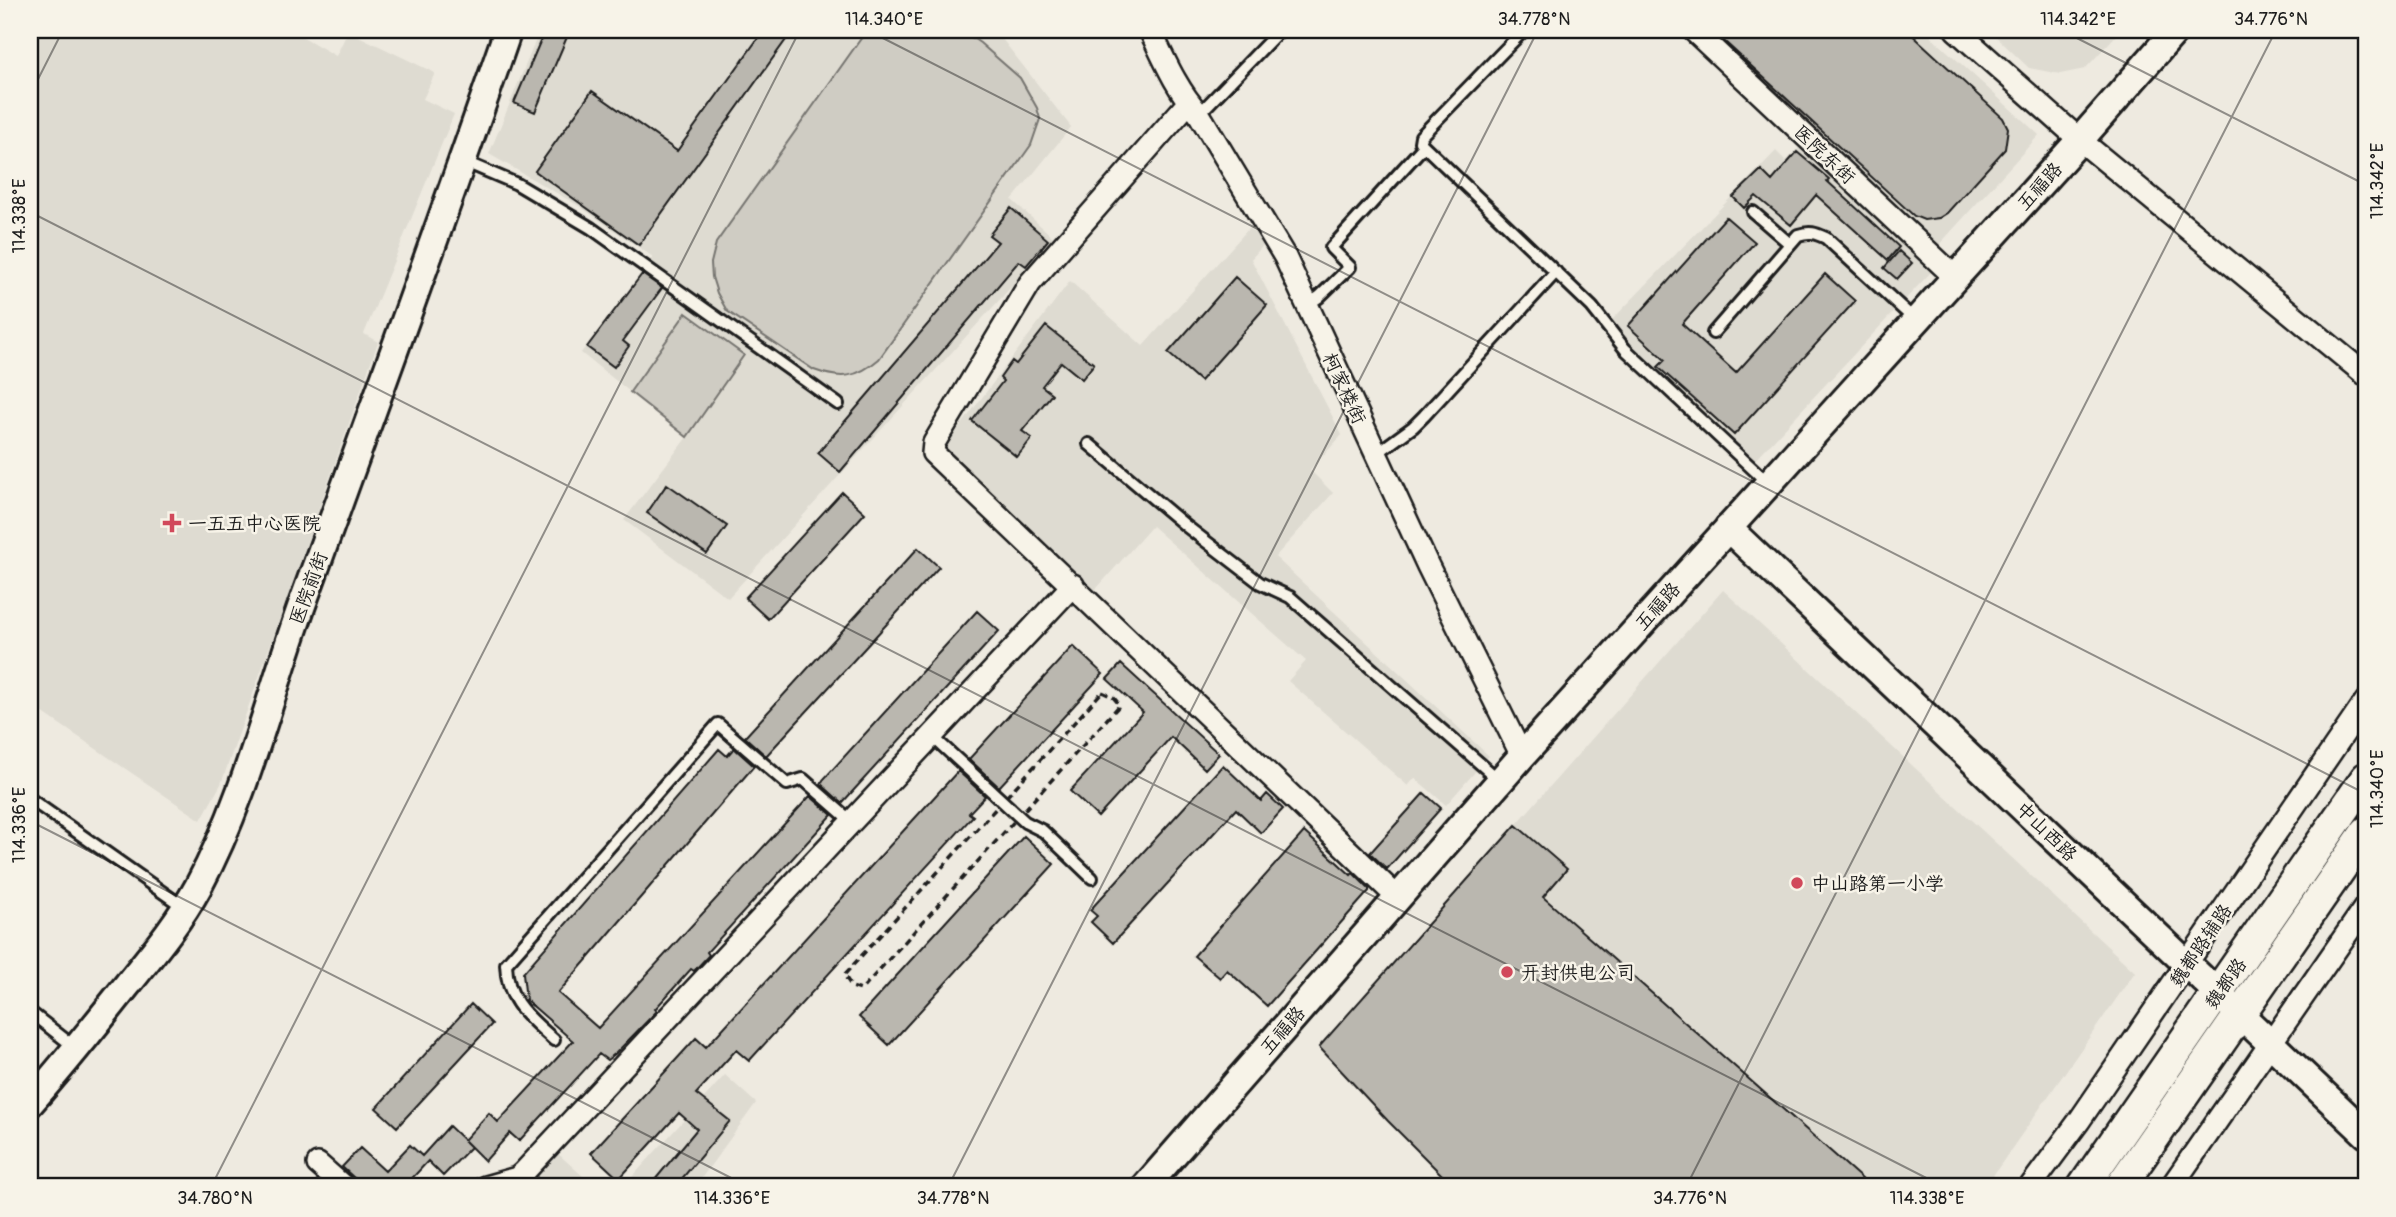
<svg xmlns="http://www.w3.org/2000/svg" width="2396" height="1217" viewBox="0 0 2396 1217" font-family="Pangolin,'LXGW WenKai TC',sans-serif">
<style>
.built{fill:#dedbd1}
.green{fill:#cfccc3;stroke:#767470;stroke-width:2}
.building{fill:#bab7af;stroke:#1c1c1c;stroke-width:2}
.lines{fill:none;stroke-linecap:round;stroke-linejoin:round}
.service-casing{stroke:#1c1c1c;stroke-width:16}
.minor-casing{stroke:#1c1c1c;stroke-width:26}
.tertiary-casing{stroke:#1c1c1c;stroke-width:32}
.secondary-casing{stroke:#1c1c1c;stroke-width:35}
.path{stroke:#1c1c1c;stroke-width:3.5;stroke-dasharray:7 5;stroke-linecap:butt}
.service{stroke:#f7f3e8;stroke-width:10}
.minor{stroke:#f7f3e8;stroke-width:21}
.tertiary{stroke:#f7f3e8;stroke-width:26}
.secondary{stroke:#f7f3e8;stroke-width:30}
.ticks{fill:none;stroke:#1c1c1c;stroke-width:2;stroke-opacity:0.45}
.poi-dot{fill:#d1495b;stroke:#f7f3e8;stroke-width:2.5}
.labels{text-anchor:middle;stroke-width:5;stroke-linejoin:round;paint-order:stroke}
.street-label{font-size:19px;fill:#1c1c1c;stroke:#f7f3e8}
.poi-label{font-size:19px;fill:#1c1c1c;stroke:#f7f3e8;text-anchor:start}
.neatline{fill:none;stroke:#1c1c1c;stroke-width:2.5}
.ticks-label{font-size:18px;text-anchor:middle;fill:#1c1c1c}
</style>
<rect width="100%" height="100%" fill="#eeeae0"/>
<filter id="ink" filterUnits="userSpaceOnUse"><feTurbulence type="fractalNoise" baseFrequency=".0143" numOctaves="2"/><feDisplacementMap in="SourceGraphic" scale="14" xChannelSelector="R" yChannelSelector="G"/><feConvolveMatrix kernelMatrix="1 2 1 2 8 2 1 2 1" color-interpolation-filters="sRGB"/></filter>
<g filter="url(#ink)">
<path class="built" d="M30,30H291L336,56L348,31L435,73L423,99L454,114L364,334L378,342L221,784L201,820L30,704Z
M540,30H995L1071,127L1012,200L1055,239L728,598L624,520L687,437L581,353L653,257L579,206L489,154Z
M1700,30H1924L2039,135L1937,247Z
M1989,30H2121L2085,69L2060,74L2029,68Z
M1799,148L1932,271L1753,462L1628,346L1610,322L1776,151L1786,161Z
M1250,227L1266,242L1251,259L1342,435L1310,470L1333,493L1275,557L1489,756L1446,805L1415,778L1408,786L1288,681L1306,661L1152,526L1090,596L941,452L1070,281L1143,346Z
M1723,590L2135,972L1985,1187H1871L1543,897L1567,869L1516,825Z
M725,1075L756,1103L695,1187H623Z
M555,1151L595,1187H522Z"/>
<path class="green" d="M867,30H961L980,43L1020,78L1037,108L1040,119L1031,145L879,359C857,378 841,380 814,370L727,311L717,293L712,277L711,263L716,243Z
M686,313L744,355L687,437L630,392Z"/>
<path class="building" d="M545,30H570L535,112L514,103Z
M764,30H793L639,245L535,171L592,91L677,151Z
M1712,30H1907L2003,118L2008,128L2005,149L1947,213L1939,218L1924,220L1914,216Z
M1797,152L1829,179L1827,181L1899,247L1888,260L1816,195L1791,225L1756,196L1744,208L1733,197L1761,170L1772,181Z
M1011,208L1048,240L1026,266L1019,261L840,472L818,453L998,242L989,235Z
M1726,217L1755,242L1682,324L1736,373L1825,274L1855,301L1734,435L1658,367L1665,360L1628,326Z
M1899,251L1912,263L1897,279L1884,268Z
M642,274L662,288L623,341L629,346L614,367L587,347Z
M1235,277L1267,305L1200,381L1168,353Z
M1046,326L1094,364L1082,379L1061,362L1042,386L1052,394L1022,431L1032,438L1017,457L972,421L1003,381L1000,378L1012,361L1016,364Z
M667,484L727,526L707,554L647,513Z
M842,492L865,513L768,619L745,598Z
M918,548L939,567L766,756L745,737Z
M977,611L999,631L842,803L821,784L823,780Z
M1073,646L1103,674L999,787L969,759Z
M1121,664L1219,754L1205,769L1171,737L1098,817L1070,791L1143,712L1107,679Z
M734,748L754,766L558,993L598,1028L810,796L832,815L707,952L709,955L694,971L691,969L655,1009L657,1011L616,1053L607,1060L599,1054L519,1141L510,1133L485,1161L464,1140L489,1113L498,1122L573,1041L526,1000L523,973L719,749L727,756Z
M1223,765L1261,801L1267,794L1283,809L1261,833L1236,809L1113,943L1091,922L1097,916L1090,910Z
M958,771L985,796L969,813L973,816L749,1061L736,1050L696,1094L730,1121L675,1187H649L697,1129L679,1113L619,1179L591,1153L696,1038L706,1047Z
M1424,793L1441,808L1387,869L1370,853Z
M1516,825L1567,869L1543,897L1871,1187H1454L1388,1121L1319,1047Z
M1304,832L1351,875L1353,873L1369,889V891L1267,1006L1227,970L1220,978L1194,956Z
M1024,836L1054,864L889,1045L859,1017Z
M471,1004L492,1024L397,1127L376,1108Z
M449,1126L471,1147L443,1176L428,1161L404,1187H364L342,1167L360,1148L385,1171L410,1145L422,1156Z"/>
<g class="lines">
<defs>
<path id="service" d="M1524,30L1421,136L1420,142L1592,307L1625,349L1768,483
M1199,114L1280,30
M463,161L517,184L591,228L838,404
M1753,212L1790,244
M1307,305L1319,297L1350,267L1331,248L1423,147
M1713,333L1798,235C1810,231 1815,233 1826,238L1915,320
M1089,444L1186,526L1260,583L1290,597L1500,781
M1376,454L1413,427L1424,416L1556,272
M932,736L1025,822L1043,831L1092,878
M30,799L185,908
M30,1012L77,1049
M554,1040C528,1016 507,1002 506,964L718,724L787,784L803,779L852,822"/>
<path id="minor" d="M1150,30C1164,59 1177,90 1199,114L1285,257L1428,566L1522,756
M1693,30L1956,278
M1956,30L2080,140L2366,375
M1189,102L1030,283L934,443L933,453L1397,897
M318,1164L344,1187
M485,1187L517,1178L524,1172L1073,585
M2030,1187L2079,1121L2366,701
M2171,1187L2366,906"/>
<path id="tertiary" d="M1728,528L2366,1134
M30,1103C64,1065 96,1024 128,984C153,953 179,922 198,887C246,798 269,697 303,602C372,412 442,222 508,30
M1145,1187L1522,756L2080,140L2176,30"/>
<path id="secondary" d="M2083,1187L2366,778
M2120,1187L2366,832"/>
</defs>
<use href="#service" class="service-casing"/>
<use href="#minor" class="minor-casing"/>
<use href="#tertiary" class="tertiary-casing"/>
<use href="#secondary" class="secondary-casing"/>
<path class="path" d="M1102,692L1113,697L1119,704L1118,707L861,990L852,987L844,975Z"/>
<use href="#service" class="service"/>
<use href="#minor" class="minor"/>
<use href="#tertiary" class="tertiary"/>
<use href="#secondary" class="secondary"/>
</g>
</g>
<path class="ticks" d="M867,30L2366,794M2061,30L2366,185M30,95L63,30M30,212L1944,1187M30,821L749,1187M211,1187L800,30M948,1187L1538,30M1686,1187L2276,30"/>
<g class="poi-dot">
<path d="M168.5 512.5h7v7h7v7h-7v7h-7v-7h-7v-7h7z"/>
<circle cx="1797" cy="883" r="7"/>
<circle cx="1507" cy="972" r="7"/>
</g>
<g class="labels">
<g class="street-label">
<text transform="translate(1825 154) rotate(43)" y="7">医院东街</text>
<text transform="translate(2039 186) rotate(-48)" y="7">五福路</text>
<text transform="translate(1345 388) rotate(65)" y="7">柯家楼街</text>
<text transform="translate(308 588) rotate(-70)" y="7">医院前街</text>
<text transform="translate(1657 606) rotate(-48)" y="7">五福路</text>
<text transform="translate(2047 831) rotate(44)" y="7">中山西路</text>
<text transform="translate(2200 945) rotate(-56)" y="7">魏都路辅路</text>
<text transform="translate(2225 983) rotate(-55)" y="7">魏都路</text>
<text transform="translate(1282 1030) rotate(-49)" y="7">五福路</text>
</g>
<g class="poi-label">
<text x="188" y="530">一五五中心医院</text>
<text x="1811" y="890">中山路第一小学</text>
<text x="1521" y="979">开封供电公司</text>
</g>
</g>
<rect width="2396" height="1217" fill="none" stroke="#f7f3e8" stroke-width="77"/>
<rect x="38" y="38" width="2320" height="1140" class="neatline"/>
<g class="ticks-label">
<text x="884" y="25">114.340°E</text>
<text x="1534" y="25">34.778°N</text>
<text x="2078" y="25">114.342°E</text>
<text x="2271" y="25">34.776°N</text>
<text transform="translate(2377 181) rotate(-90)" y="6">114.342°E</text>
<text transform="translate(19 216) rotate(-90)" y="6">114.338°E</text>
<text transform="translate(2377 789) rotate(-90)" y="6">114.340°E</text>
<text transform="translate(19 825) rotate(-90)" y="6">114.336°E</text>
<text x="215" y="1204">34.780°N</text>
<text x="732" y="1204">114.336°E</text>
<text x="953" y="1204">34.778°N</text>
<text x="1690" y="1204">34.776°N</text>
<text x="1927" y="1204">114.338°E</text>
</g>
</svg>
